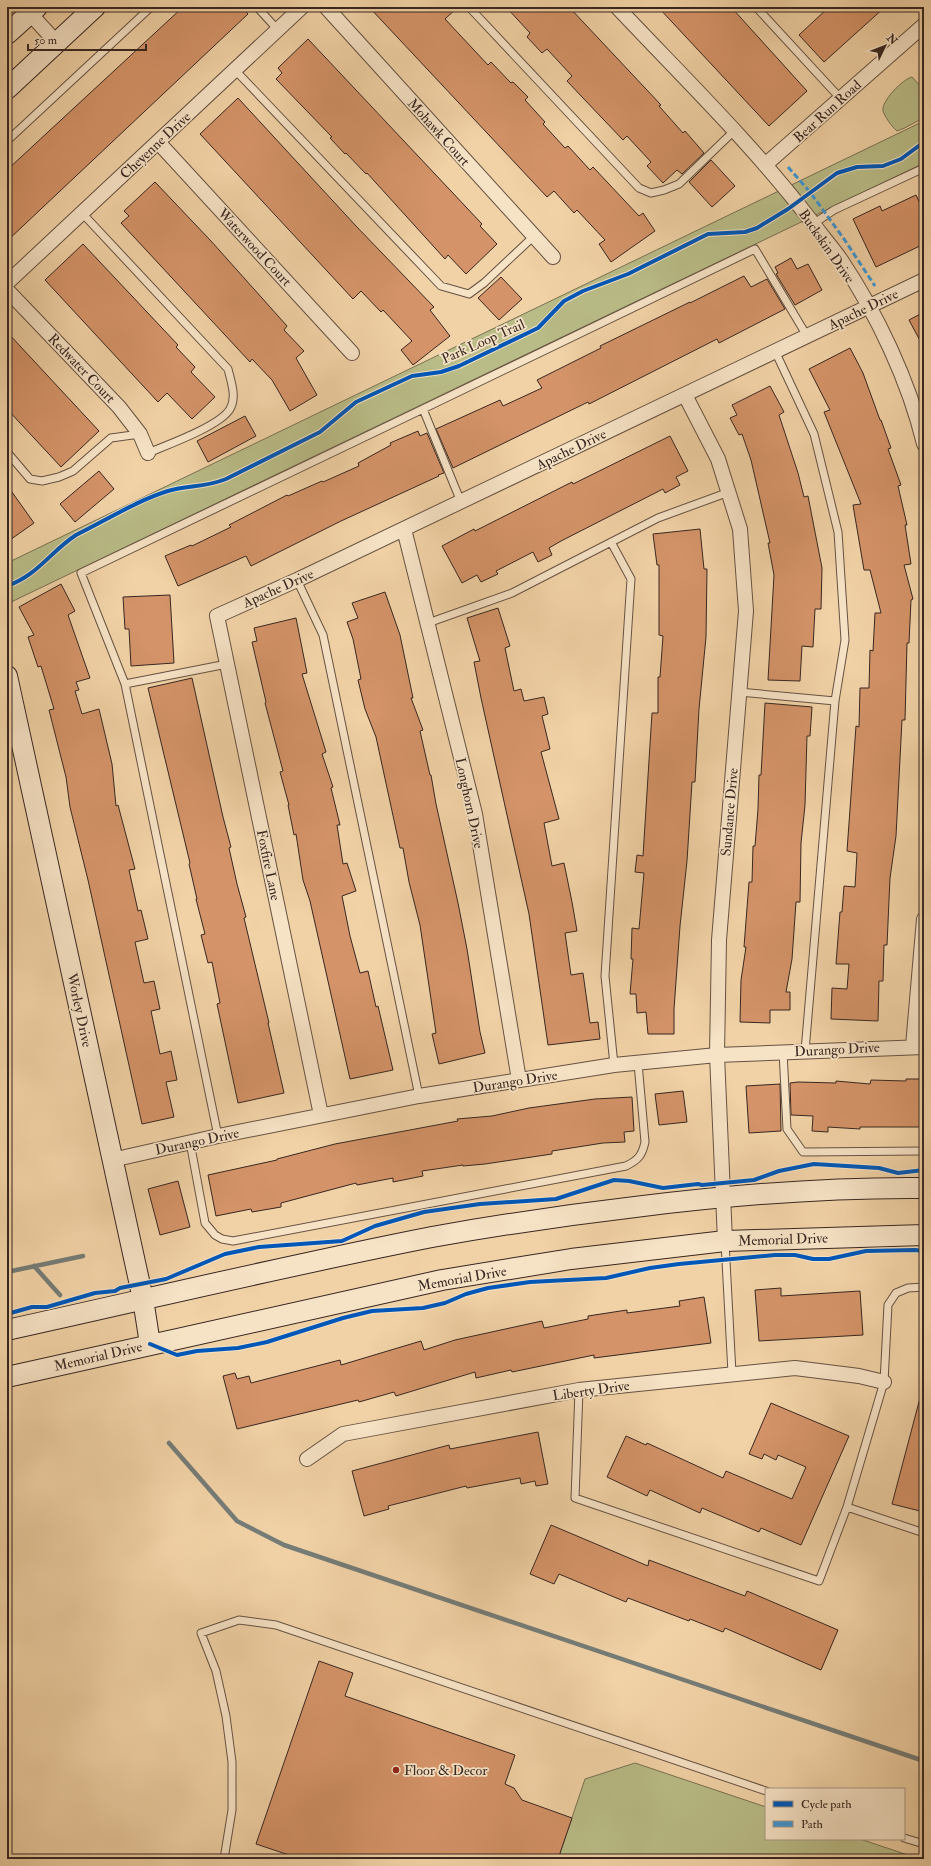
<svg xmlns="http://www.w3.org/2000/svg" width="931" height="1866" viewBox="0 0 931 1866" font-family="'IM FELL Double Pica',serif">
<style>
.green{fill:#b9bc87;stroke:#787254}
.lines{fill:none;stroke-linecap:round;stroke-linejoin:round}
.stream{stroke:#757c77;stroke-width:4.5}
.building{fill:#d49368;stroke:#372721}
.lane-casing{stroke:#665242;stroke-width:9}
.street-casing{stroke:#665242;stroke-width:16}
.secondary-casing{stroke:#372721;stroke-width:22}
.lane{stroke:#f6e2c5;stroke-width:7}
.street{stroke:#f6e2c5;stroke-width:14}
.secondary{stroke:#f6e2c5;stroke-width:20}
.quiet{stroke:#3e96d5;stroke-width:3;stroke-dasharray:6 3;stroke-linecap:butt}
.cycleway-casing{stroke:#f6e2c5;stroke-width:6}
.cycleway{stroke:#0057b8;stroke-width:4}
.poi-dot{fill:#8f2418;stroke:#f6e2c5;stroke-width:1.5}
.labels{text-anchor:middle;stroke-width:3.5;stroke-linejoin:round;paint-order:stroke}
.street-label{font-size:14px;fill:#372721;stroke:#f6e2c5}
.poi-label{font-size:14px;fill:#372721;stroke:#f6e2c5;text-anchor:start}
</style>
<rect width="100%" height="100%" fill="#f1d2a6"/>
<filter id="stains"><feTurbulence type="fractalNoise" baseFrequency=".005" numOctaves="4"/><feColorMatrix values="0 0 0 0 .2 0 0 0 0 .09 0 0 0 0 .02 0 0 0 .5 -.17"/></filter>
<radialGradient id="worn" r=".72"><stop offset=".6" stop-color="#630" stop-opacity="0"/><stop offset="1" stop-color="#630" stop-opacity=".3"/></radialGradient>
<path class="green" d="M912,77L924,90V118C914,122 907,128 897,131C892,127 885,117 883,111C881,101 903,79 912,77Z
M924,121V163L7,604V563Z
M635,1763L766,1807V1839H860L920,1859H558L585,1779Z"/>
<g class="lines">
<path class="stream" d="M34,1266L60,1295
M7,1272L83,1256
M169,1443L237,1521L284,1545L924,1761"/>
</g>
<path class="building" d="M183,7H242L248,14L7,241V170Z
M369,7H458L445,19L488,65L491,62L511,83L513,82L528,97L525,100L545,122L543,124L565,148L568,146L590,170L593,167L639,216L643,213L655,231L611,262L599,244L605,240L577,210L574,213L554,191L547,197Z
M506,7H569L661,105L659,106L683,133L685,131L704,153L682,174L677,170L663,183L647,166L651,162L627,136L623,140L583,98L567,81L572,76L547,49L542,53L527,37L530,33Z
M658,7H731L807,91L769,126Z
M829,7H885L824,62L799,35Z
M308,39L482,224L480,226L497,244L466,274L448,255L445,259L367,173L366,174L346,153L345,154L330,138L332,137L276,79L282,73L278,68Z
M238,98L356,226L434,307L430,310L450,336L413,365L401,350L412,341L383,310L381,312L361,291L353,299L200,134Z
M711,160L735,186L712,207L689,182Z
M155,182L211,241L287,326L284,330L304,351L296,358L317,395L290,411L272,380L252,359L250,362L121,223L129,216L124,211Z
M916,195L924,212V244L876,267L853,219L880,206L882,211Z
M83,244L178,345L176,347L195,367L191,372L215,397L192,419L167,393L158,402L45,280Z
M791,258L797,269L808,264L822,290L795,305L776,274L778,273L775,267Z
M744,276L751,287L767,279L785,309L719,343L717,339L589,404L588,402L453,468L436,429L500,400L503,406L542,388L537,380L601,348L600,346L690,302V303Z
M501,277L522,299L499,320L478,298Z
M924,312V348L909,320Z
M7,332L99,431L61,467L7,409Z
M850,348L863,373L880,420H881L891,448L888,449L901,485L898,486L907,525H905L911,564L904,565L913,599L911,600L909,643H907L905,720H902L896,836L890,878L887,945H884L883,981H879L878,1021L831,1019L832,988L847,989L849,964H836L840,912H842L844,886L855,887L857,853L847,851L856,726L859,727L860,688H869L870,650L873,651L875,613H881L870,570H864L853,505L861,504L824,412L830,410L809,369Z
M770,386L784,412L779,415L798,473L804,497L808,496L822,568L821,609H815L813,647L802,646L800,681L768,680L774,575L768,543H770L751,460L742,434L739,435L730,418L737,415L732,405Z
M245,416L256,436L208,462L197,441Z
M418,431L420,436L427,433L444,473L438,475L439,476L341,521L251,566L246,556L178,586L165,556L191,545L192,546L231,527L229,525L287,495L288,496L322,481L323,482L359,466L358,463L391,445L390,443Z
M670,436L688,471L676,477L680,485L665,493L663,489L561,541L549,548L552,555L538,562L533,552L496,571L498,574L481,582L477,575L462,583L442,546L474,529L475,531L572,482L573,484Z
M99,471L114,489L75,522L60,504Z
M7,485L34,523L7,542Z
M700,529L704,569H707L706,637L699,709L695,782H692L687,861L680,926L674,1009V1034H648L646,1012L637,1013L636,994H630L633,959H631L632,928L639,929L644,873L635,872L637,855L643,856L652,713H658V677H660L663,636L659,635V565H657L653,534Z
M61,584L75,611L68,615L90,678L76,682L79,690L75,691L82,714L99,709L112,764L116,806L118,805L135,869L129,870L138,911L141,910L148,939L135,942L144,983L154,981L160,1009L151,1011L160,1054L171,1051L177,1080L166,1082L174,1117L142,1124L88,880L70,807L66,777L49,710L54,709L41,666L38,667L28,637L34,635L19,607Z
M385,592L400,635L413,698H411L423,730L420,731L430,775H431L436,804L458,903L467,949L480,1032L485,1053L439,1064L432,1034L436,1033L420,925L409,882L403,848H400L376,737L365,709L358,680L361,679L353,639L347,622L358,618L352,603Z
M170,595L174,663L131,666L129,629H125L123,597Z
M498,608L510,646L505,648L514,691L521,689L524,701L544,697L548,714L542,716L550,749L541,752L559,819L544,823L552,866L564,863L572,902L577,931L565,933L571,975L583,973L590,1023L598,1022L600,1039L548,1045L529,914L481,698L474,662L480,661L467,618Z
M296,618L307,673L302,674L326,752L322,754L333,787L331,788L340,825H337L343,864L347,863L356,891L342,896L350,936L360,973L368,971L376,1007L378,1006L393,1070L350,1079L310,901L303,880L296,834L294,835L288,805H289L280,772L283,771L265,703L266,702L252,642L257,641L254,628Z
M192,678L223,817L231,847L229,848L237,884L246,917L244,918L269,1023H268L284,1093L238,1103L217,1004L220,1003L212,962L208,963L201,935L205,934L196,899H197L189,864L190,863L148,688Z
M765,703L812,707L810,736H807L805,805L801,843L800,902H796L792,959L786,992H790V1010H770V1023L740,1022L741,980L746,947H744L749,882H752L753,846H755L758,809L759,775H761Z
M906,1079H924V1127H860V1129L828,1127V1132L812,1131L813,1116L791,1115L790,1083L798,1082L836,1083V1081L870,1084L871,1080L906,1081Z
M780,1084L781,1131L749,1133L746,1086Z
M683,1091L687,1122L659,1125L655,1094Z
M632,1097L634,1131L624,1132L625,1142L603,1143L552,1151V1154L485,1164L463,1166V1165L422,1171L423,1176L393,1182V1178L357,1185L356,1183L281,1203V1207L252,1212L251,1209L216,1216L208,1175L277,1160V1159L335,1144L458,1121L457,1119L492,1116L529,1108L595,1099Z
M178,1181L190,1227L160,1235L148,1189Z
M781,1288V1296L860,1291L863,1335L759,1341L755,1290Z
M704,1297L711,1343L594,1358V1355L512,1372L511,1370L476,1378L475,1372L396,1396L394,1392L359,1402L358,1400L237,1429L223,1376L235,1373L237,1379L249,1376L251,1383L340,1360L341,1365L421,1341L424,1350L455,1340L542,1321L544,1328L588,1319V1316L627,1310V1313L680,1306L679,1301Z
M920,1398H924V1512L892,1504Z
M771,1403L849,1436L801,1545L761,1528L759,1532L702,1508L700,1513L650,1490L647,1496L607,1477L626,1436L646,1445L647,1443L723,1478L726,1471L792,1499L806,1467L778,1455L776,1460L764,1454L762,1459L749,1454Z
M538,1432L548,1484L536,1486L535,1481L521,1484L520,1478L467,1488L466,1486L388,1506L389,1509L364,1516L352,1471L449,1445L450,1449Z
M551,1525L648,1566L649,1560L745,1596L747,1591L838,1630L821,1670L725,1628L723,1632L690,1619L689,1621L628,1598L626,1602L559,1574L554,1584L530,1574Z
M319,1661L353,1673L345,1696L515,1755L505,1784L514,1788L522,1800L572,1818L558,1859H301L256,1844Z"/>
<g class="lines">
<defs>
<path id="lane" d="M257,7L278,30
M469,7L639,188L651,193L664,190L679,184L734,131
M756,7L841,99
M235,70L441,286L469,294L484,283L534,236
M7,141L151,7
M82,213L228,369C231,382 237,397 230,409C220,426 167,445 148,453
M813,224L834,210L924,168
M775,351L814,434L838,532L845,640L835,701L805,1051
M423,409L755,249L807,336
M7,452L30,479L42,481L59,477L73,471L111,438L140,434
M611,542L631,579L605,976L614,1065
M297,580L323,635L419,1096
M428,623L512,593L658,518L729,492
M125,684L81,573L423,409L461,502
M739,692L835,701
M783,1052L787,1129L803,1152L924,1151
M218,1136L125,684L227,664
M190,1142L205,1223L215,1235L222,1239L233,1241L626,1166C638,1160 642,1156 645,1142L638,1063
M725,1242L732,1373
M579,1390L575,1498L819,1581L847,1507L924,1533
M847,1507L884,1382L888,1305L896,1293L908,1288L924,1287
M904,1838L924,1844
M224,1859L232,1810V1762L226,1716L216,1671L201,1633L239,1620L276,1625L766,1791"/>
<path id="street" d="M24,7L57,43
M326,7L553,257
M617,7C683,77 753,145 812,222C821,235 832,247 841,260C877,314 909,381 924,444
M158,142L352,353
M765,165L924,25
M7,283L302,7
M7,290L119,407L140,434L148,453
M685,395L718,459L740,529L746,611L719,940L717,1055L725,1241
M404,529L475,814L519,1080
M913,1046L924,919
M321,1115L217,616L297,580L924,280
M112,1160L218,1136L419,1096L614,1065L717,1055L924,1047
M307,1459L343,1434L579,1390L795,1368L859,1376L884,1382"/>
<path id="secondary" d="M7,34L37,7
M7,89L95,7
M7,676L143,1299L150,1344
M7,1330C148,1299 289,1265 432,1237C499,1225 567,1215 635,1207C731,1195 827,1187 924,1188
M7,1377L442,1280L571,1259L725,1241L924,1235"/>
</defs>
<use href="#lane" class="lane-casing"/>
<use href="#street" class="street-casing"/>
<use href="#secondary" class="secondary-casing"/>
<use href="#lane" class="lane"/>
<use href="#street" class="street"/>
<use href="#secondary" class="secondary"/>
<path class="quiet" d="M788,167L810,192L844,239L875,286"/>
<defs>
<path id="cycleway" d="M7,586C38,575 50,552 76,535C105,521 138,500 168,491C188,485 204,488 226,479L320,432L356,402L412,376L441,372L459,366L538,328L564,301L583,291L628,274L708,234L745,232L757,228L788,209L837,173L857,167L883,166L901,159L924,142
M7,1314L32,1307H47L95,1293L115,1291L120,1288L166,1279L225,1254L259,1247L342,1241L375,1226L424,1212L480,1204L556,1199L614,1180L629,1181L663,1188L698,1184L702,1185L754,1180L779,1171L814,1164L879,1168L898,1173L924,1170
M150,1344L177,1355L197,1351L238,1348L267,1342L343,1318L372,1311L423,1308L445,1303L466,1294L488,1288L530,1282L606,1278L650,1268L679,1264L775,1255H795L813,1259H829L866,1251L915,1250L924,1251"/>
</defs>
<use href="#cycleway" class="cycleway-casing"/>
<use href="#cycleway" class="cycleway"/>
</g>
<circle class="poi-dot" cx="396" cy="1770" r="4"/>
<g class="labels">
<g class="street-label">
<text transform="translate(827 111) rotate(-42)" y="5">Bear Run Road</text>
<text transform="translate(439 132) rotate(48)" y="5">Mohawk Court</text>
<text transform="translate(155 145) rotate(-43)" y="5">Cheyenne Drive</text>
<text transform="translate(827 246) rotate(55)" y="5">Buckskin Drive</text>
<text transform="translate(255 247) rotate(47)" y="5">Waterwood Court</text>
<text transform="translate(863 309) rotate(-26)" y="5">Apache Drive</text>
<text transform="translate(483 341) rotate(-24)" y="5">Park Loop Trail</text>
<text transform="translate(82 368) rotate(46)" y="5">Redwater Court</text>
<text transform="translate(571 449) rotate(-26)" y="5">Apache Drive</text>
<text transform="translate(278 588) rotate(-24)" y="5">Apache Drive</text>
<text transform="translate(470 803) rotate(78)" y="5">Longhorn Drive</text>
<text transform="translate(729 812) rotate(-85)" y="5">Sundance Drive</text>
<text transform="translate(269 865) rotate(78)" y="5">Foxfire Lane</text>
<text transform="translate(80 1010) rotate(78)" y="5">Worley Drive</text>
<text transform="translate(837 1049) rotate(-3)" y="5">Durango Drive</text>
<text transform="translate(515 1081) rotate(-9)" y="5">Durango Drive</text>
<text transform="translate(197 1141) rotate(-12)" y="5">Durango Drive</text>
<text transform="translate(783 1239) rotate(-2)" y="5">Memorial Drive</text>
<text transform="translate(462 1278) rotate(-10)" y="5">Memorial Drive</text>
<text transform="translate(98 1356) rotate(-13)" y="5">Memorial Drive</text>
<text transform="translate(591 1390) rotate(-8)" y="5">Liberty Drive</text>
</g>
<g class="poi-label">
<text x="404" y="1775">Floor &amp; Decor</text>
</g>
</g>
<rect width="931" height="1866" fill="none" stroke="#f1d2a6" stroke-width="24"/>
<rect x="8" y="8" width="915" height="1850" fill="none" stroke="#372721" stroke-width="2"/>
<rect x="12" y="12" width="907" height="1842" fill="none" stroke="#372721"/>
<rect x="765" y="1788" width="140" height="52" fill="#f6e2c5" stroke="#aa9783"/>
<rect x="773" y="1801" width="20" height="6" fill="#0057b8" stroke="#aa9783"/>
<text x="801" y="1808" font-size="12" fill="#372721">Cycle path</text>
<rect x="773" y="1821" width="20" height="6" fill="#3e96d5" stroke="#aa9783"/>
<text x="801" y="1828" font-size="12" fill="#372721">Path</text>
<g transform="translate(885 46) rotate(47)" stroke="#f6e2c5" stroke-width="3" paint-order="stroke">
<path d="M0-3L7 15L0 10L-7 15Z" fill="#372721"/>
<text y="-6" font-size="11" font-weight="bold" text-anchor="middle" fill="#372721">N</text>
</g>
<path d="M28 44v6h118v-6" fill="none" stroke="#372721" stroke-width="2"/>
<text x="34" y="44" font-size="12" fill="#372721" stroke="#f6e2c5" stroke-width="3" paint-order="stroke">50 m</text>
<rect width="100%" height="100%" filter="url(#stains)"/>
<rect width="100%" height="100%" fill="url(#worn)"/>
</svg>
